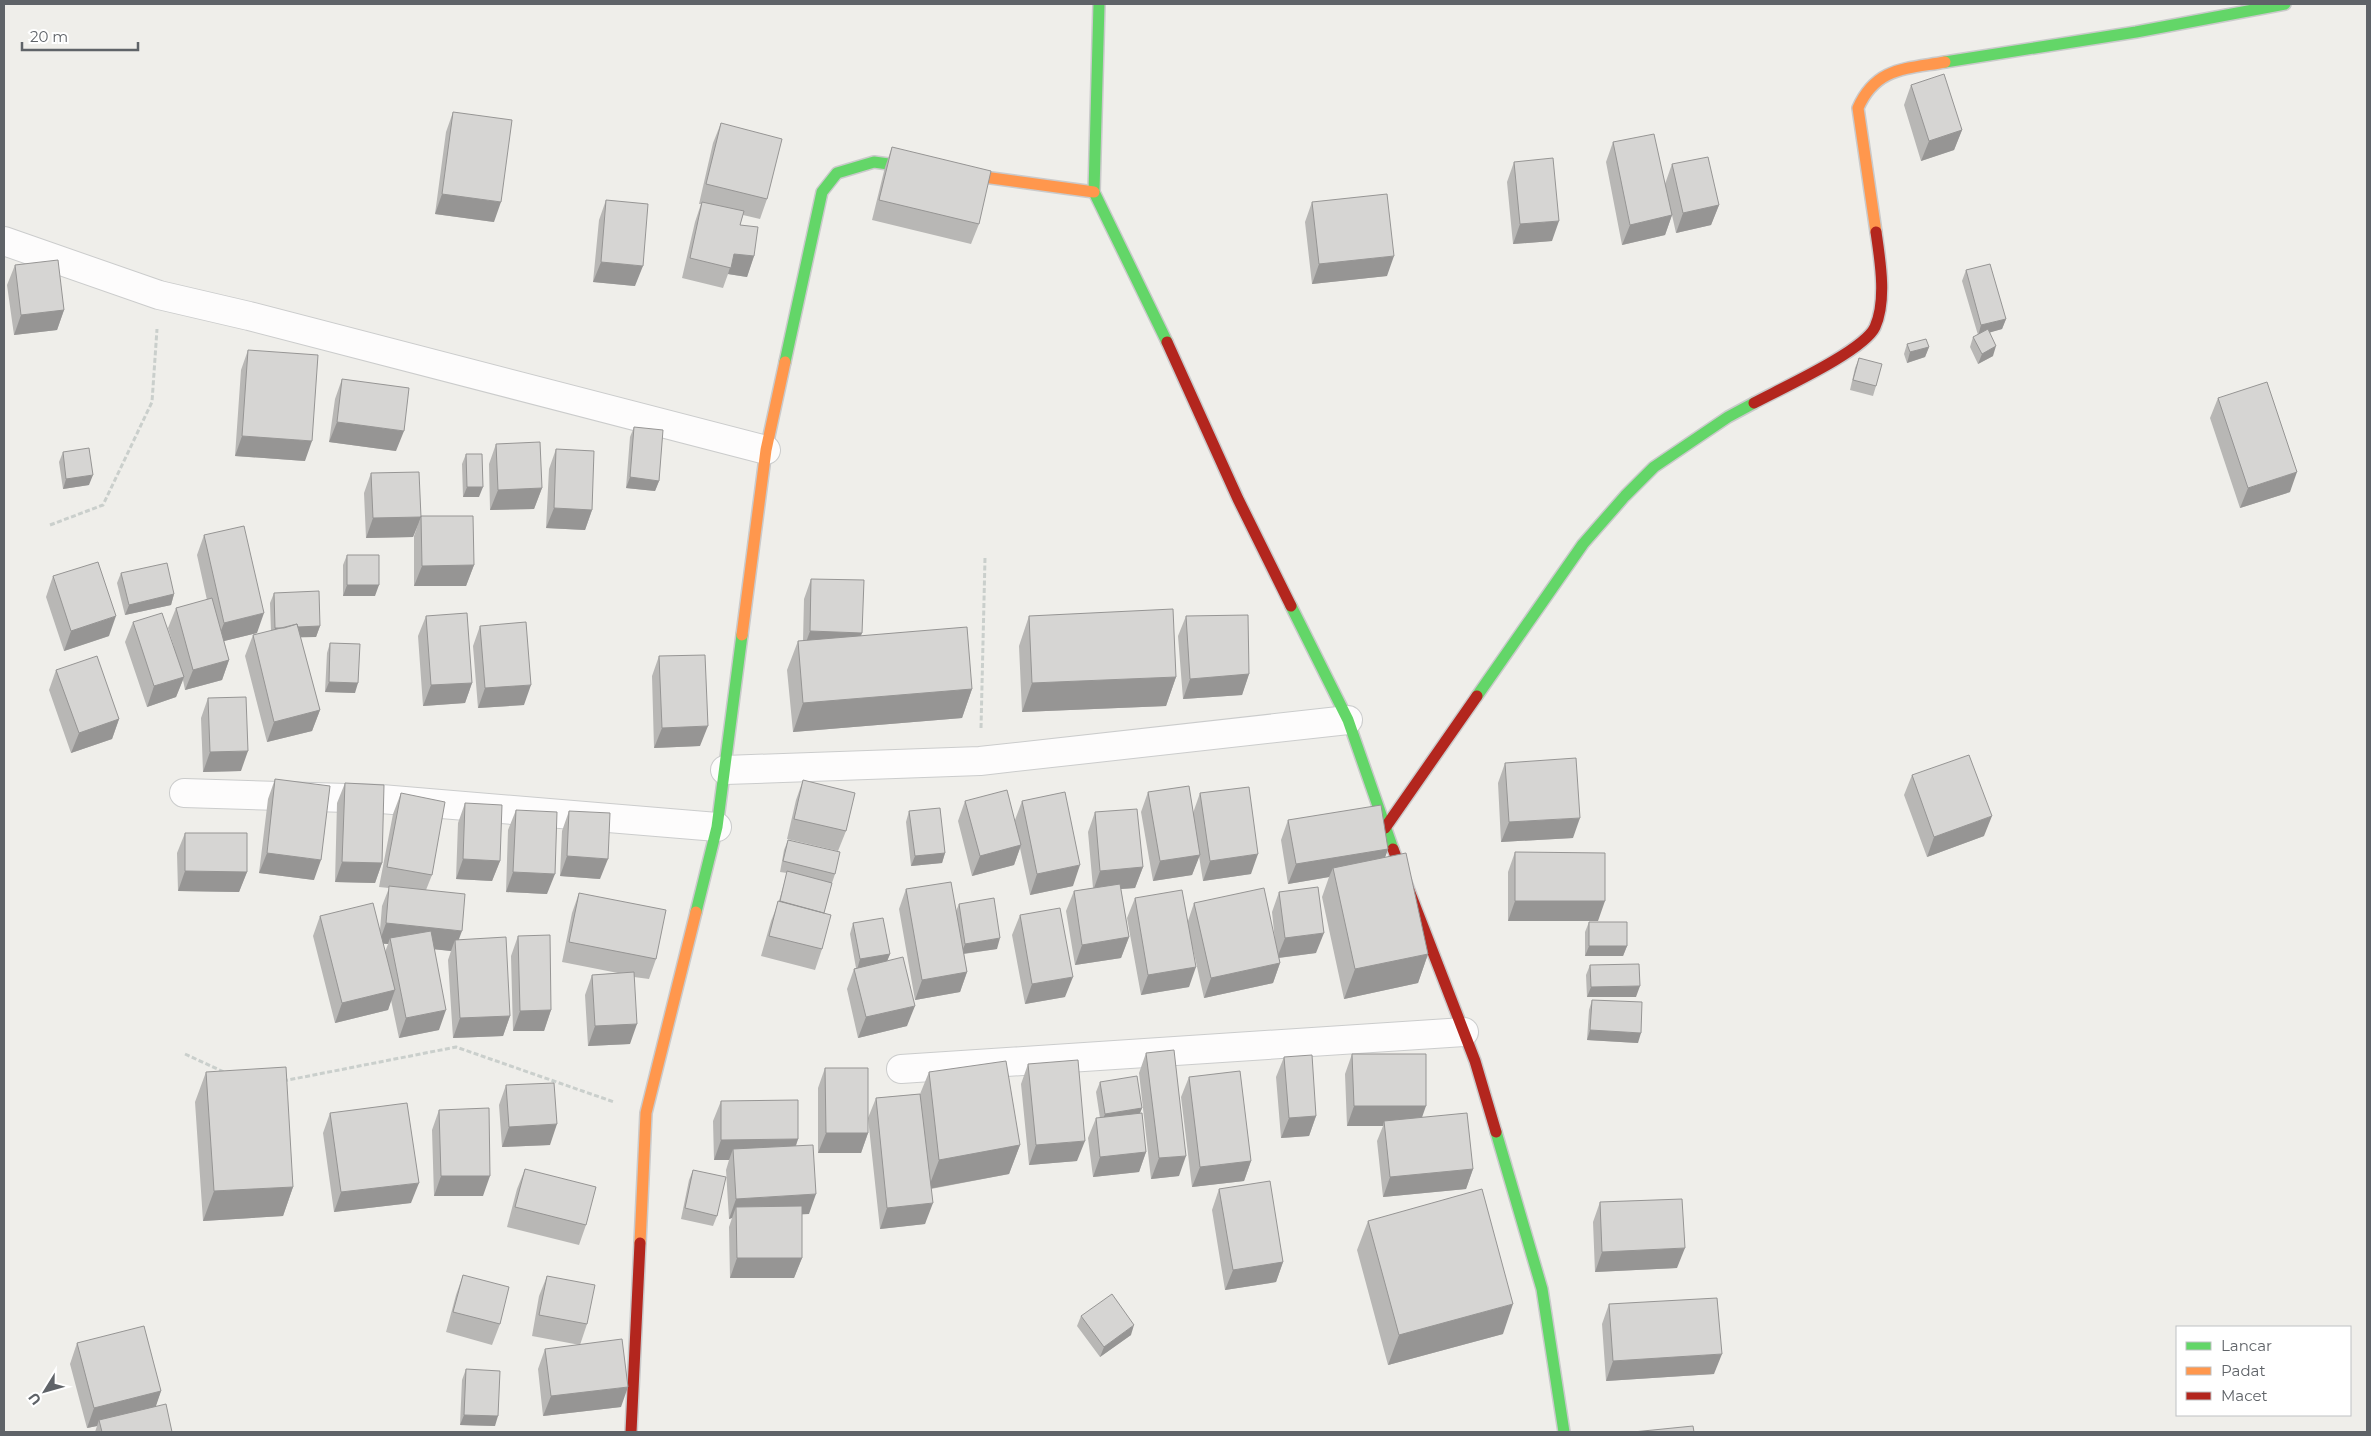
<svg xmlns="http://www.w3.org/2000/svg" width="2371" height="1436" viewBox="0 0 2371 1436" font-family="Montserrat,sans-serif">
<style>
.lines{fill:none;stroke-linecap:round;stroke-linejoin:round}
.street-casing{stroke:#cbcccc;stroke-width:30}
.fast-casing{stroke:#cacacb;stroke-width:14}
.slow-casing{stroke:#cacacb;stroke-width:14}
.jam-casing{stroke:#cacacb;stroke-width:14}
.path{stroke:#cacfcc;stroke-width:3;stroke-dasharray:5 2.5;stroke-linecap:butt}
.street{stroke:#fdfcfc;stroke-width:28}
.fast{stroke:#63d668;stroke-width:11}
.slow{stroke:#ff974d;stroke-width:11}
.jam{stroke:#b3261e;stroke-width:11}
.wall{fill:#b8b7b5;fill-rule:evenodd}
.shaded-wall{fill:#969594}
.building{fill:#d6d5d3;stroke:#969594}
</style>
<rect width="100%" height="100%" fill="#efeeea"/>
<g class="lines">
<defs>
<path id="street" d="M4,241L159,295L249,316L766,450
M725,770L980,761L1348,720
M184,793L381,799L717,827
M901,1069L1464,1032"/>
<path id="fast" d="M1099,4L1094,192L1167,342
M1945,62L2136,32L2285,4
M785,362L822,192L837,173L874,162L903,166
M1291,606L1348,720L1393,849
M1477,696L1583,544L1625,496L1654,467L1728,417L1754,403
M696,912L717,827L742,635
M1496,1132L1542,1289L1564,1432"/>
<path id="slow" d="M903,166L1094,192
M1876,232L1858,108C1876,67 1906,69 1945,62
M742,635L766,450L785,362
M640,1243L646,1113L696,912"/>
<path id="jam" d="M1167,342L1238,499L1291,606
M1754,403C1780,389 1864,351 1875,327C1887,300 1880,260 1876,232
M1385,828L1477,696
M1393,849L1475,1061L1496,1132
M631,1432L640,1243"/>
</defs>
<use href="#street" class="street-casing"/>
<use href="#fast" class="fast-casing"/>
<use href="#slow" class="slow-casing"/>
<use href="#jam" class="jam-casing"/>
<path class="path" d="M50,525L103,505L152,402L157,329
M981,728L985,558
M185,1054L226,1073
M283,1081L456,1047L614,1102"/>
<use href="#street" class="street"/>
<use href="#fast" class="fast"/>
<use href="#slow" class="slow"/>
<use href="#jam" class="jam"/>
</g>
<path class="wall" d="M1911,85L1962,130L1954,150L1921,161L1904,105Z
M453,112L494,222L435,214L446,132Z
M721,123L767,199L760,219L743,215L740,225L754,256L747,277L728,274L723,288L682,278L695,222L701,204H699L713,143Z
M1613,142L1665,184L1672,164L1719,205L1711,225L1676,233L1672,215L1665,235L1622,245L1606,162Z
M892,147L979,224L971,244L872,220L885,167Z
M1514,162L1552,241L1513,244L1507,182Z
M606,200L635,286L593,282L599,220Z
M1312,202L1387,276L1312,284L1305,222Z
M15,265L64,310L57,330L14,335L7,285Z
M1966,270L2006,319L2002,329L1990,332L1993,356L1978,364L1970,347L1973,337L1978,335L1962,281Z
M1907,344L1929,347L1925,357L1907,363L1904,354Z
M248,350L305,461L235,456L241,370Z
M1859,358L1876,386L1873,396L1850,390L1855,368Z
M342,379L396,451L329,442L335,399Z
M2218,398L2290,492L2240,508L2210,418Z
M634,427L659,481L655,491L626,488L630,437Z
M496,444L542,488L534,509L490,510L489,464Z
M556,449L592,510L585,530L546,528L549,469Z
M63,452L89,485L63,489L59,462Z
M466,454L479,497H463L462,464Z
M371,473L421,517L413,537L366,538L364,493Z
M421,516L474,565L466,586H414V536Z
M204,535L257,633L224,641L229,660L222,680L185,690L183,680L176,697L147,707L125,642L133,622L174,647L168,628L176,608L207,600L197,555Z
M347,555L375,596H343V565Z
M121,573L174,594L171,605L125,615L117,583Z
M53,576L109,636L64,651L46,597Z
M811,579L861,636L972,689L962,718L793,732L787,670L798,641H803L804,599Z
M274,593L320,626L316,637H300L320,710L312,731L267,742L245,656L253,635L271,631L270,603Z
M426,616L472,683L465,703L423,706L418,636Z
M1029,616L1176,677L1166,706L1022,712L1019,646Z
M1186,616L1249,674L1242,695L1183,699L1178,636Z
M480,626L524,705L478,708L473,646Z
M330,643L355,693L325,692L327,653Z
M659,656L700,746L654,748L652,676Z
M56,670L119,719L112,739L71,753L49,690Z
M208,698L241,771L203,772L201,718Z
M1505,763L1573,838L1501,842L1498,783Z
M1912,775L1984,836L1927,857L1904,795Z
M275,779L314,880L259,873L268,799Z
M803,780L846,831L838,851L787,839L796,800Z
M345,783L382,863L375,883L335,882L337,803Z
M1148,792L1193,813L1200,793L1251,874L1203,881L1199,856L1192,875L1153,881L1141,812Z
M401,793L432,875L426,890L458,939L510,1016L503,1036L453,1038L448,960L451,951L434,949L439,1030L399,1038L391,1000L388,1010L335,1023L313,936L320,916L380,930L382,906L389,888L379,887L393,814ZM383,944H388L385,952Z
M965,801L1015,820L1022,801L1073,886L1030,895L1020,848L1014,865L972,876L958,821Z
M465,803L500,861L492,881L456,879L458,823Z
M516,810L547,894L506,892L508,830Z
M569,811L600,879L560,876L562,831Z
M909,811L945,853L942,863L911,866L906,822Z
M1095,812L1143,867L1135,888L1121,889L1129,937L1121,958L1075,965L1066,911L1074,891L1093,888L1088,832Z
M1288,820L1388,849L1385,857L1428,954L1418,983L1344,999L1322,897L1329,877L1288,884L1281,840Z
M185,833L247,872L239,892L178,891L177,853Z
M788,840L835,874L832,883L824,913L822,949L815,970L761,956L771,921L779,901L787,873L780,872L784,850Z
M1515,852L1598,921H1508V872Z
M906,889L956,911L959,904L997,949L964,954L967,972L960,992L915,1000L899,909Z
M1279,892L1316,953L1279,958L1280,963L1273,983L1204,998L1193,949L1189,987L1141,995L1127,918L1135,898L1188,921L1194,903L1275,941L1272,912Z
M579,893L656,959L649,979L634,977L630,1044L588,1046L585,995L592,975L618,973L562,962L572,913Z
M1020,915L1065,997L1025,1004L1012,935Z
M1589,922L1627,946L1623,956H1585V932Z
M853,923L890,954L887,961L907,1026L858,1038L847,989L854,969L856,968L850,934Z
M518,936L551,1010L544,1031H513L511,956Z
M1590,965L1636,997H1587L1586,975Z
M1592,1000L1638,1043L1587,1040L1589,1010Z
M1146,1053L1179,1176L1151,1179L1139,1073Z
M1352,1054L1422,1117L1473,1169L1466,1189L1383,1197L1377,1141L1383,1126H1347L1345,1074Z
M1284,1057L1316,1116L1309,1136L1281,1138L1276,1077Z
M1028,1064L1077,1161L1029,1165L1021,1084Z
M825,1068L868,1133L861,1153H818V1088Z
M206,1072L293,1187L283,1216L203,1221L195,1102Z
M929,1072L1020,1145L1009,1174L931,1189L925,1224L880,1229L868,1118L876,1098L920,1094Z
M1189,1077L1251,1161L1244,1181L1192,1187L1181,1097Z
M1100,1082L1142,1108L1140,1113L1146,1152L1139,1172L1093,1177L1088,1138L1096,1118H1100L1096,1092Z
M506,1085L550,1145L502,1147L499,1105Z
M721,1101L798,1139L796,1146L809,1214H802V1258L794,1278H730L729,1227L732,1218L729,1219L726,1170L729,1160H714L713,1121Z
M439,1110L483,1196H434L432,1130Z
M330,1113L411,1203L334,1212L323,1133Z
M525,1169L586,1225L579,1245L507,1227L517,1189Z
M693,1170L717,1216L713,1226L681,1219L689,1180Z
M1219,1189L1283,1262L1276,1282L1225,1290L1212,1210Z
M1600,1202L1677,1268L1595,1272L1593,1222Z
M1368,1221L1503,1334L1388,1365L1357,1250Z
M463,1275L500,1324L492,1345L446,1332L456,1295Z
M547,1276L587,1324L580,1345L532,1336L539,1296Z
M1609,1304L1714,1374L1606,1381L1602,1324Z
M1081,1316L1131,1335L1100,1357L1077,1326Z
M77,1343L161,1391L155,1407L172,1432H95L97,1426L87,1428L70,1364Z
M545,1349L621,1407L543,1416L538,1369Z
M466,1369L495,1426L460,1425L462,1380Z"/>
<path class="shaded-wall" d="M1962,130L1954,150L1921,161L1929,141Z
M442,194L501,202L494,222L435,214Z
M1719,205L1711,225L1676,233L1683,213Z
M1672,215L1665,235L1622,245L1630,225Z
M1559,221L1552,241L1513,244L1520,224Z
M734,254L754,256L747,277L728,274Z
M1394,256L1387,276L1312,284L1319,264Z
M601,262L643,266L635,286L593,282Z
M64,310L57,330L14,335L21,315Z
M2006,319L2002,329L1978,336L1981,325Z
M1996,346L1993,356L1978,364L1982,354Z
M1929,347L1925,357L1907,363L1910,352Z
M337,422L404,431L396,451L329,442Z
M242,436L312,441L305,461L235,456Z
M2297,472L2290,492L2240,508L2248,488Z
M93,475L89,485L63,489L66,479Z
M630,477L659,481L655,491L626,488Z
M467,487H483L479,497H463Z
M542,488L534,509L490,510L498,490Z
M554,508L592,510L585,530L546,528Z
M421,517L413,537L366,538L373,518Z
M474,565L466,586H414L422,566Z
M347,585H379L375,596H343Z
M174,594L171,605L125,615L129,605Z
M264,613L257,633L216,643L224,623Z
M116,616L109,636L64,651L71,631Z
M320,626L316,637L272,638L275,628Z
M810,631L862,633L855,653L803,651Z
M229,660L222,680L185,690L193,670Z
M1249,674L1242,695L1183,699L1190,679Z
M184,677L176,697L147,707L154,686Z
M1176,677L1166,706L1022,712L1032,683Z
M329,682L358,683L355,693L325,692Z
M472,683L465,703L423,706L431,685Z
M531,685L524,705L478,708L485,688Z
M972,689L962,718L793,732L803,703Z
M320,710L312,731L267,742L274,722Z
M119,719L112,739L71,753L79,733Z
M708,726L700,746L654,748L662,728Z
M248,751L241,771L203,772L210,752Z
M1992,816L1984,836L1927,857L1934,837Z
M1580,818L1573,838L1501,842L1509,822Z
M1021,845L1014,865L972,876L980,856Z
M1388,849L1381,869L1333,868L1329,877L1288,884L1296,864Z
M267,853L321,860L314,880L259,873Z
M945,853L942,863L911,866L915,856Z
M1258,854L1251,874L1203,881L1210,861Z
M1200,855L1192,875L1153,881L1160,861Z
M567,856L608,859L600,879L560,876Z
M463,859L500,861L492,881L456,879Z
M342,862L382,863L375,883L335,882Z
M1080,865L1073,886L1030,895L1037,874Z
M1143,867L1135,888L1093,891L1100,871Z
M185,871L247,872L239,892L178,891Z
M513,872L555,874L547,894L506,892Z
M1515,901H1605L1598,921H1508Z
M386,923L462,931L456,947L455,940L451,951L392,945L390,938L388,944L379,943Z
M1324,933L1316,953L1277,958L1285,938Z
M1129,937L1121,958L1075,965L1082,945Z
M1000,938L997,949L961,954L965,944Z
M1589,946H1627L1623,956H1585Z
M890,954L886,964L857,970L860,959Z
M1428,954L1418,983L1344,999L1355,969Z
M1280,963L1273,983L1204,998L1211,978Z
M1196,967L1189,987L1141,995L1148,975Z
M967,972L960,992L915,1000L922,980Z
M1073,977L1065,997L1025,1004L1032,984Z
M1640,986L1636,997H1587L1591,987Z
M395,990L388,1010L335,1023L342,1003Z
M915,1006L907,1026L858,1038L866,1017Z
M446,1010L439,1030L399,1038L406,1018Z
M551,1010L544,1031H513L520,1011Z
M510,1016L503,1036L453,1038L460,1018Z
M637,1024L630,1044L588,1046L595,1026Z
M1590,1030L1641,1033L1638,1043L1587,1040Z
M1354,1106H1426L1419,1126L1384,1121L1383,1126H1347Z
M1142,1108L1138,1118L1101,1124L1105,1114Z
M1316,1116L1309,1136L1281,1138L1289,1118Z
M557,1124L550,1145L502,1147L509,1127Z
M826,1133H868L861,1153H818Z
M798,1139L791,1159L733,1149L729,1160H714L721,1140Z
M1085,1141L1077,1161L1029,1165L1036,1145Z
M1020,1145L1009,1174L928,1189L939,1160Z
M1146,1152L1139,1172L1093,1177L1100,1157Z
M1186,1156L1179,1176L1151,1179L1159,1158Z
M1251,1161L1244,1181L1192,1187L1200,1167Z
M1473,1169L1466,1189L1383,1197L1390,1177Z
M441,1176H490L483,1196H434Z
M419,1183L411,1203L334,1212L341,1192Z
M293,1187L283,1216L203,1221L214,1191Z
M816,1194L809,1214L737,1218L736,1207L732,1218L729,1219L736,1199Z
M933,1203L925,1224L880,1229L887,1208Z
M1685,1248L1677,1268L1595,1272L1602,1252Z
M737,1258H802L794,1278H730Z
M1283,1262L1276,1282L1225,1290L1233,1270Z
M1513,1304L1503,1334L1388,1365L1399,1335Z
M1134,1325L1131,1335L1100,1357L1104,1347Z
M1722,1354L1714,1374L1606,1381L1613,1361Z
M628,1387L621,1407L543,1416L551,1396Z
M161,1391L154,1412L99,1420L97,1426L87,1428L94,1408Z
M464,1415L498,1416L495,1426L460,1425Z"/>
<path class="building" d="M1944,74L1962,130L1929,141L1911,85Z
M453,112L512,120L501,202L442,194Z
M721,123L782,139L767,199L706,184Z
M1654,134L1672,215L1630,225L1613,142Z
M892,147L991,171L979,224L879,200Z
M1708,157L1719,205L1683,213L1672,164Z
M1553,158L1559,221L1520,224L1514,162Z
M1387,194L1394,256L1319,264L1312,202Z
M606,200L648,204L643,266L601,262Z
M702,202L744,211L740,225L758,227L754,256L734,254L731,268L690,258Z
M58,260L64,310L21,315L15,265Z
M1990,264L2006,319L1981,325L1966,270Z
M1988,329L1996,346L1982,354L1973,337Z
M1926,339L1929,347L1910,352L1907,344Z
M248,350L318,355L312,441L242,436Z
M1859,358L1882,364L1876,386L1853,380Z
M342,379L409,388L404,431L337,422Z
M2267,382L2297,472L2248,488L2218,398Z
M634,427L663,430L659,481L630,477Z
M540,442L542,488L498,490L496,444Z
M89,448L93,475L66,479L63,452Z
M556,449L594,451L592,510L554,508Z
M466,454H482L483,487H467Z
M419,472L421,517L373,518L371,473Z
M421,516H473L474,565L422,566Z
M244,526L264,613L224,623L204,535Z
M347,555H379V585H347Z
M98,562L116,616L71,631L53,576Z
M167,563L174,594L129,605L121,573Z
M811,579L864,580L862,633L810,631Z
M319,591L320,626L298,627L297,624L284,628H275L274,593Z
M212,598L229,660L193,670L176,608Z
M1173,609L1176,677L1032,683L1029,616Z
M162,613L184,677L154,686L133,622Z
M467,613L472,683L431,685L426,616Z
M1248,615L1249,674L1190,679L1186,616Z
M526,622L531,685L485,688L480,626Z
M297,624L320,710L274,722L253,635Z
M967,627L972,689L803,703L798,641Z
M330,643L360,644L358,683L329,682Z
M705,655L708,726L662,728L659,656Z
M97,656L119,719L79,733L56,670Z
M246,697L248,751L210,752L208,698Z
M1969,755L1992,816L1934,837L1912,775Z
M1576,758L1580,818L1509,822L1505,763Z
M275,779L330,786L321,860L267,853Z
M803,780L855,793L846,831L794,819Z
M345,783L384,785L382,863L342,862Z
M1189,786L1200,855L1160,861L1148,792Z
M1249,787L1258,854L1210,861L1200,793Z
M1007,790L1021,845L980,856L965,801Z
M1065,792L1080,865L1037,874L1022,801Z
M401,793L445,802L432,875L387,867Z
M465,803L502,805L500,861L463,859Z
M1381,805L1388,849L1296,864L1288,820Z
M940,808L945,853L915,856L909,811Z
M1137,809L1143,867L1100,871L1095,812Z
M516,810L557,812L555,874L513,872Z
M569,811L610,813L608,859L567,856Z
M185,833H247V872L185,871Z
M788,840L840,852L835,874L783,861Z
M1515,852L1605,853V901H1515Z
M1406,853L1428,954L1355,969L1333,868Z
M787,871L832,883L824,913L780,901Z
M951,882L967,972L922,980L906,889Z
M1120,884L1129,937L1082,945L1074,891Z
M389,886L465,894L462,931L386,923Z
M1318,887L1324,933L1285,938L1279,892Z
M1264,888L1280,963L1211,978L1194,903Z
M1182,890L1196,967L1148,975L1135,898Z
M579,893L666,910L656,959L569,942Z
M994,898L1000,938L965,944L959,904Z
M778,901L831,915L822,949L769,936Z
M373,903L395,990L342,1003L320,916Z
M1060,908L1073,977L1032,984L1020,915Z
M883,918L890,954L860,959L853,923Z
M1589,922H1627V946H1589Z
M431,931L446,1010L406,1018L390,938Z
M550,935L551,1010L520,1011L518,936Z
M506,937L510,1016L460,1018L455,940Z
M903,957L915,1006L866,1017L854,969Z
M1639,964L1640,986L1591,987L1590,965Z
M634,972L637,1024L595,1026L592,975Z
M1592,1000L1642,1002L1641,1033L1590,1030Z
M1174,1050L1186,1156L1159,1158L1146,1053Z
M1352,1054H1426V1106H1354Z
M1312,1055L1316,1116L1289,1118L1284,1057Z
M1078,1060L1085,1141L1036,1145L1028,1064Z
M1006,1061L1020,1145L939,1160L929,1072Z
M286,1067L293,1187L214,1191L206,1072Z
M825,1068H868V1133H826Z
M1240,1071L1251,1161L1200,1167L1189,1077Z
M1137,1076L1142,1108L1105,1114L1100,1082Z
M554,1083L557,1124L509,1127L506,1085Z
M920,1094L933,1203L887,1208L876,1098Z
M798,1100V1139L721,1140V1101Z
M407,1103L419,1183L341,1192L330,1113Z
M489,1108L490,1176H441L439,1110Z
M1142,1113L1146,1152L1100,1157L1096,1118Z
M1467,1113L1473,1169L1390,1177L1384,1121Z
M813,1145L816,1194L736,1199L733,1149Z
M525,1169L596,1187L586,1225L515,1207Z
M693,1170L726,1177L717,1216L685,1208Z
M1270,1181L1283,1262L1233,1270L1219,1189Z
M1482,1189L1513,1304L1399,1335L1368,1221Z
M1682,1199L1685,1248L1602,1252L1600,1202Z
M802,1206V1258H737L736,1207Z
M463,1275L509,1287L500,1324L453,1312Z
M547,1276L595,1285L587,1324L539,1315Z
M1112,1294L1134,1325L1104,1347L1081,1316Z
M1717,1298L1722,1354L1613,1361L1609,1304Z
M144,1326L161,1391L94,1408L77,1343Z
M622,1339L628,1387L551,1396L545,1349Z
M466,1369L500,1371L498,1416L464,1415Z
M166,1404L172,1432H102L99,1420Z
M1693,1426L1694,1432H1633Z"/>
<rect width="2371" height="1436" fill="none" stroke="#5f6368" stroke-width="10"/>
<rect x="2176" y="1326" width="175" height="90" fill="#ffffff" stroke="#bfc1c3"/>
<rect x="2186" y="1342" width="25" height="8" fill="#63d668" stroke="#bfc1c3"/>
<text x="2221" y="1351" font-size="15" fill="#5f6368">Lancar</text>
<rect x="2186" y="1367" width="25" height="8" fill="#ff974d" stroke="#bfc1c3"/>
<text x="2221" y="1376" font-size="15" fill="#5f6368">Padat</text>
<rect x="2186" y="1392" width="25" height="8" fill="#b3261e" stroke="#bfc1c3"/>
<text x="2221" y="1401" font-size="15" fill="#5f6368">Macet</text>
<g transform="translate(45 1391) rotate(233)" stroke="#ffffff" stroke-width="4" paint-order="stroke">
<path d="M0-4L9 19L0 12L-9 19Z" fill="#5f6368"/>
<text y="-8" font-size="14" font-weight="bold" text-anchor="middle" fill="#5f6368">U</text>
</g>
<path d="M22 42v8h116v-8" fill="none" stroke="#5f6368" stroke-width="2.5"/>
<text x="30" y="42" font-size="15" fill="#5f6368" stroke="#ffffff" stroke-width="4" paint-order="stroke">20 m</text>
</svg>
